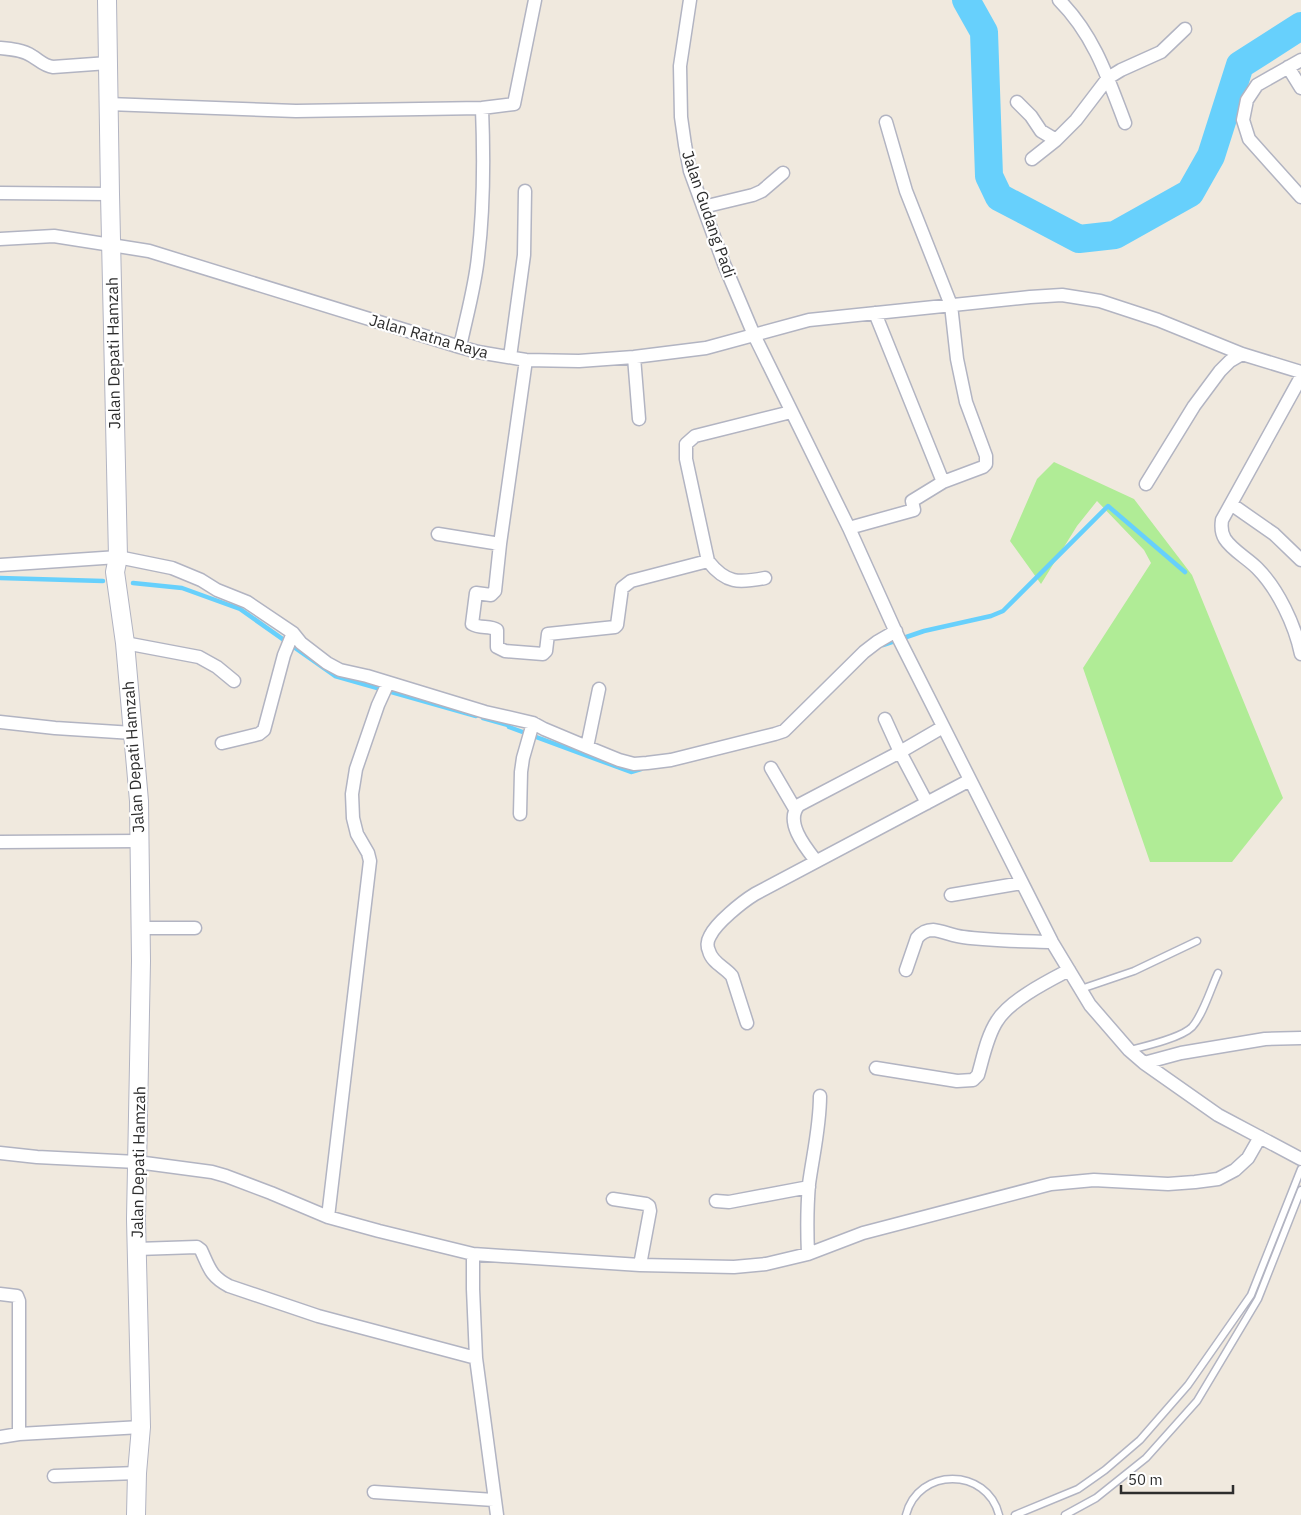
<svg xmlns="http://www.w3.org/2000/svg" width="1301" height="1515" viewBox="0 0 1301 1515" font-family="'IBM Plex Sans',sans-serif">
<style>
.green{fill:#b0ec96}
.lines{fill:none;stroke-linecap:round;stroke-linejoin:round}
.stream{stroke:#67d0fc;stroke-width:4.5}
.river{stroke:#67d0fc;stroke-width:28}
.service-casing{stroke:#b2b4c2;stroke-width:9}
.minor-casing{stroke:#b2b4c2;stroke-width:15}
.secondary-casing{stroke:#b2b4c2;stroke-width:20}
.service{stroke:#fff;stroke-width:6}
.minor{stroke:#fff;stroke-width:12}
.secondary{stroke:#fff;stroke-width:18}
.labels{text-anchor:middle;stroke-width:4.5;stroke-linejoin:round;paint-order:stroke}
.street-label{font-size:16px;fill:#2d2d2d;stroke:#fff}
</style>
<rect width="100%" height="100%" fill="#f0e9de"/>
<path class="green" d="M1054,462L1134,499L1192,575L1283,798L1232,862H1150L1083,668L1151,563L1144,550L1097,501L1077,526L1041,584L1010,541L1037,479Z"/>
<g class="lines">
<path class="stream" d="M0,578L103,581
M133,583L182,588L240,609L335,676L476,716
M883,645L924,631L991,616L1003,611L1108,506L1185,572
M483,718L508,725L509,727L631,772L641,769"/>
<path class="river" d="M966,0L984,32L989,176L999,197L1079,239L1115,235L1190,193L1211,156L1240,65L1301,26"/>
<defs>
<path id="service" d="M1081,989L1134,971L1197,941
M1130,1050C1146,1046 1181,1038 1192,1027C1203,1015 1211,988 1218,973
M906,1515C918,1467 987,1467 999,1515
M1015,1515L1078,1489L1105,1470L1140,1440L1188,1385L1251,1295L1301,1169
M1065,1515L1096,1498L1146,1458L1197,1401L1258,1299L1301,1190"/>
<path id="minor" d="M690,0L680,66L681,117L685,145L690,171L724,264L754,335L849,528L899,639L1052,942L1090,1005L1129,1050L1144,1063L1218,1115L1301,1159
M1059,0C1094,35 1108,78 1125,123
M0,48C11,49 23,50 32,56C39,60 44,66 53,67L108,63
M1301,60L1257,85L1247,100L1243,120L1249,139L1301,197
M1288,67L1301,88
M1017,102L1031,116L1041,131L1056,140
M108,104L296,111L482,108L514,104L535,0
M1032,159L1056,140L1076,120L1108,78L1121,70L1161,52L1185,29
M0,193L110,194
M703,207L753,195L762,191L783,173
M0,239L54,236L149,251L460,347L478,352L526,360L579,361L634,357L706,348L809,320L1030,297L1062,295L1100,301L1158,320L1242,354L1301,372
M875,313L943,482
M460,347C466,318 475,287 478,257C484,208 484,158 482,108
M510,357L524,255L525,191
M634,357L639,419
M526,360L500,544L495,591L491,595L476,593L472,624C480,629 490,625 497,630V647L505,651L543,654L546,651L548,634L615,627L617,625L622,588L631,581L708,561
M1301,377L1222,520C1221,527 1221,533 1225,539C1232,550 1247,558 1257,568C1278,589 1295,625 1301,654
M1146,484L1194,406L1220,371L1230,361L1242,354
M1231,504L1274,534L1301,560
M849,528L914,510L912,501L943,482L983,467L986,464V456L966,402L957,359L951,305L906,191L886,122
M438,534L500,544
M0,565L118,557L172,568L201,580L217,590L247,602L293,633L301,643L327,663L340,670L367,676L485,712L533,723L544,729L587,747L619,760L634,764L647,763L671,760L775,734L784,731L864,652L877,642L896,631
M765,578C739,583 726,584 708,561L686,459V444L695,436L791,412
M125,643L199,657L217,667L234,681
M885,719L900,752L927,803
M0,722L55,728L133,733
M222,743L259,734L264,730L284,655L293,633
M587,747L599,689
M771,768L795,809
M520,814L521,772L523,758L533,723
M0,842L139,841
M816,861C805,847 784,821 799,805L900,752L943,727
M951,895L1022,883
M140,928H195
M906,970L917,938C921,933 927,930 933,930C943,931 953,936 963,937C993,941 1022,941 1052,942
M747,1023L732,976C725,967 712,963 709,951C707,947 707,941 710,936C716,923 742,902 755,894L970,780
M1144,1063L1181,1053L1265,1039L1301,1038
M876,1068L957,1081L973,1080L978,1075C983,1058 987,1036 997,1021C1010,1000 1048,981 1069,970
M0,1153L37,1157L137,1162L212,1172L226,1176L271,1193L328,1217L379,1231L473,1254L640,1265L734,1267L766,1264L808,1254L863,1233L1051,1184L1094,1180L1168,1184L1195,1182L1218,1179L1235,1170L1248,1158L1260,1137
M613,1199L646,1204L649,1206L650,1211L640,1265
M716,1201L729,1202L809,1187
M328,1217L370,861L368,853L357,834L353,818L352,794L356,769L378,705L388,683
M137,1249L197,1247L201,1250C209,1267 210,1276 229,1286L318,1316L476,1358
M473,1254V1289L476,1358L497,1515
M808,1254C807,1231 807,1207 809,1184C813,1155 820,1126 820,1096
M0,1294L17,1296L19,1301V1434
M0,1437L19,1434L141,1427
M54,1476L137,1473
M374,1492L494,1500"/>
<path id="secondary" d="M107,0L110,194L118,557L115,572L125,643L139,801L141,961L136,1219L141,1427L137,1473L136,1515"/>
</defs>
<use href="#service" class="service-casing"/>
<use href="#minor" class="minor-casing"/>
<use href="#secondary" class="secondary-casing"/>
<use href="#service" class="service"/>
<use href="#minor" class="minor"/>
<use href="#secondary" class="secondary"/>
</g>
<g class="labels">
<g class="street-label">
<text transform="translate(709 214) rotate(71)" y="6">Jalan Gudang Padi</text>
<text transform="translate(429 336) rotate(16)" y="6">Jalan Ratna Raya</text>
<text transform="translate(113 353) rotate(-91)" y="6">Jalan Depati Hamzah</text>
<text transform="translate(133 757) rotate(-94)" y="6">Jalan Depati Hamzah</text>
<text transform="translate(138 1162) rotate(-89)" y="6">Jalan Depati Hamzah</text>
</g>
</g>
<path d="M1121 1485v8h112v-8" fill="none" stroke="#2d2d2d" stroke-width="2.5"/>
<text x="1128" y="1485" font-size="15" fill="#2d2d2d" stroke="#ffffff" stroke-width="4" paint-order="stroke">50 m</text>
</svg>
